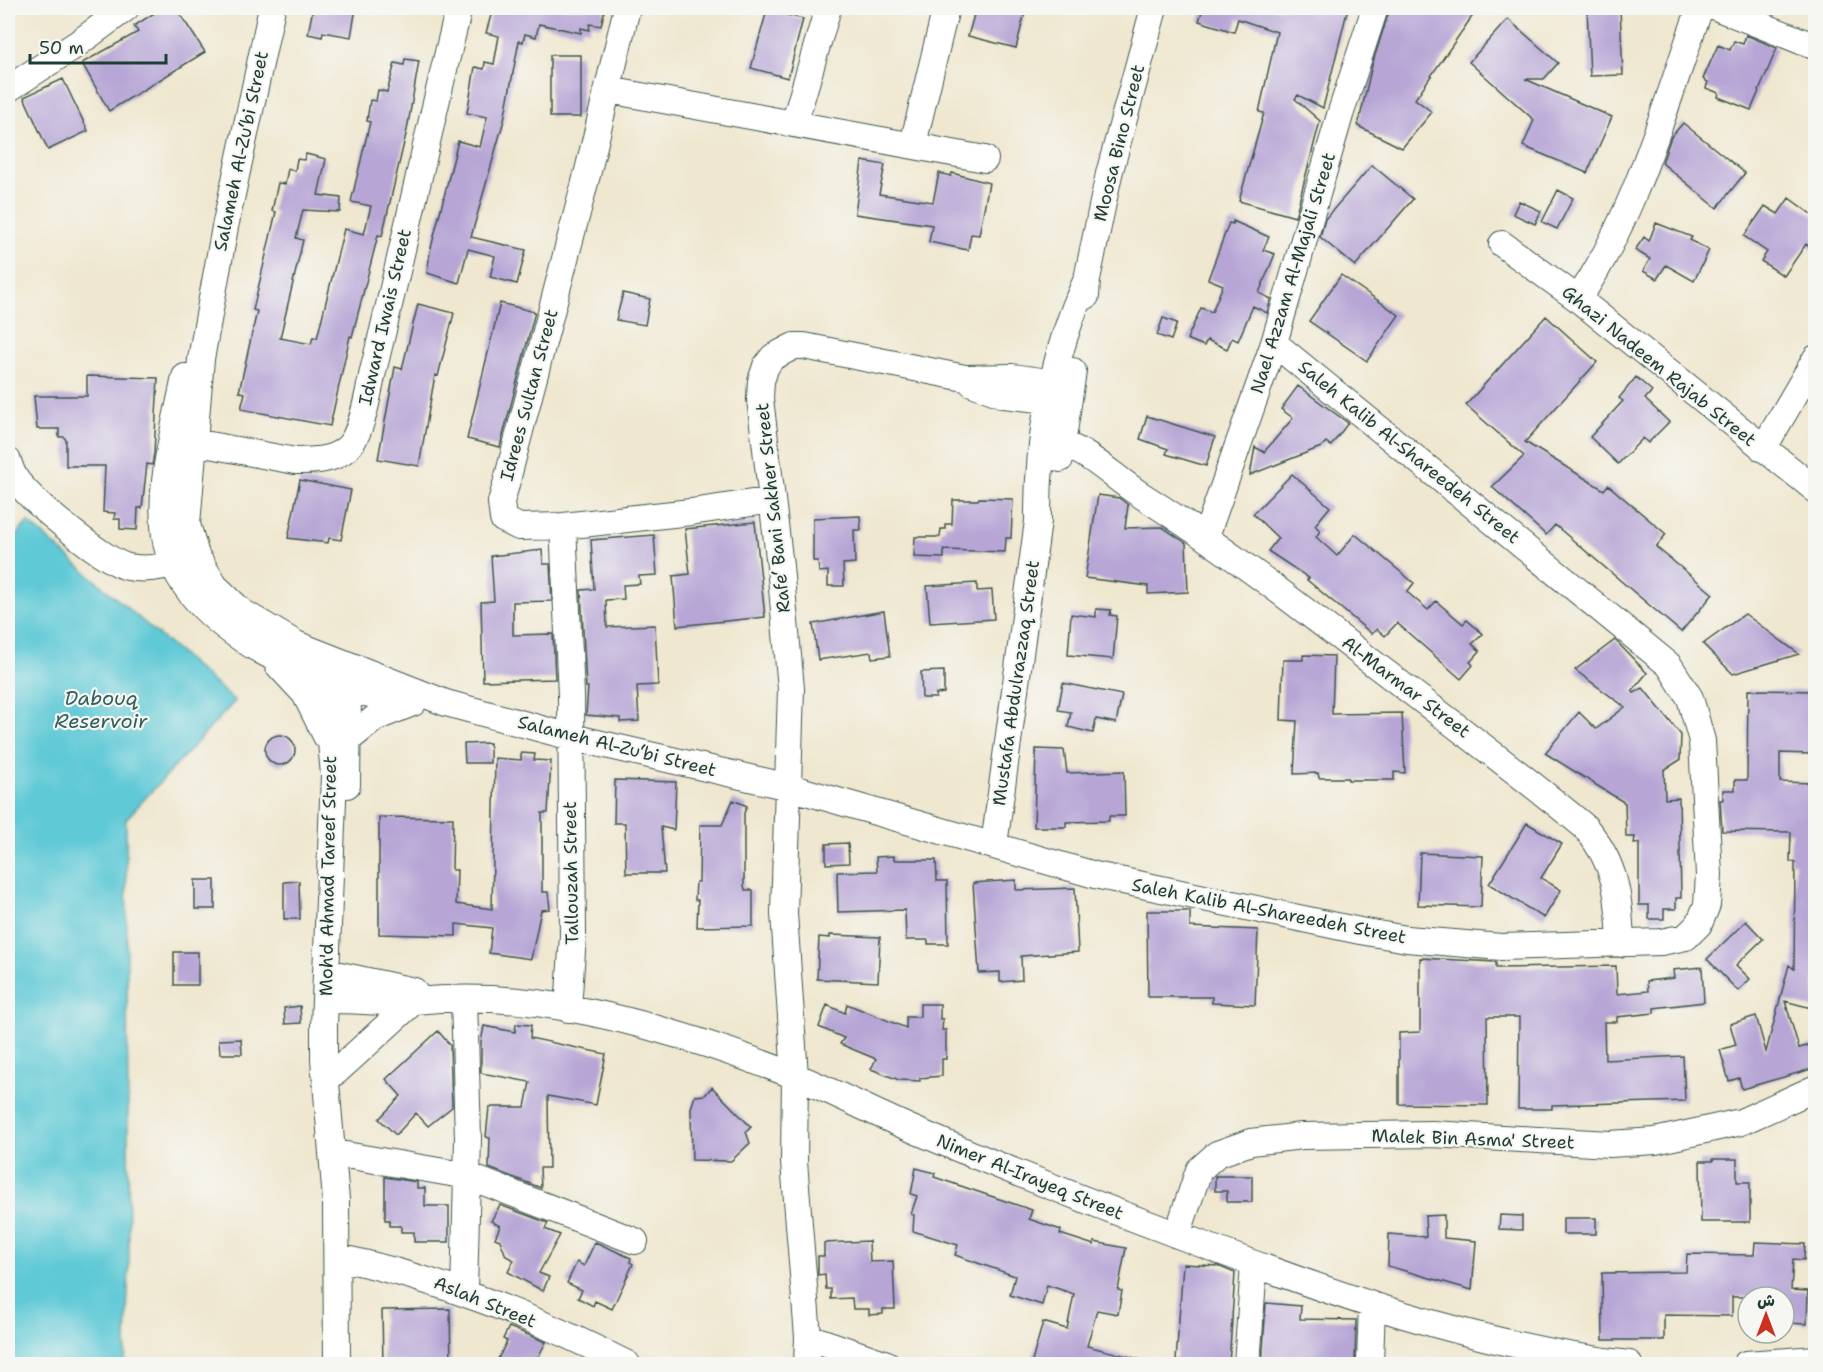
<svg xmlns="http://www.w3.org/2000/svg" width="1823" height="1372" viewBox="0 0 1823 1372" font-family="'Shantell Sans','Playpen Sans Arabic',sans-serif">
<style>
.water{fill:#5ec9d6;stroke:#3e8385;stroke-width:1.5}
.building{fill:#b6a5d5}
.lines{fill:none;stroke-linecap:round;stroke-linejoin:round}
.minor-casing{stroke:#3e564b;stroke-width:28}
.minor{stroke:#fff;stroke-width:26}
.labels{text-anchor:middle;stroke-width:4.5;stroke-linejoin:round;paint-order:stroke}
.street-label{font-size:18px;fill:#1f3d34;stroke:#f6f6f2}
.water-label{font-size:20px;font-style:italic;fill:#2f605c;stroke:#f6f6f2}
</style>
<rect width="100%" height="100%" fill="#f6f6f2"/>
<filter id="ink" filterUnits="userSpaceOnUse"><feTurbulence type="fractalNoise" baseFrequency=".0167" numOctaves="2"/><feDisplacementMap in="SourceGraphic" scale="12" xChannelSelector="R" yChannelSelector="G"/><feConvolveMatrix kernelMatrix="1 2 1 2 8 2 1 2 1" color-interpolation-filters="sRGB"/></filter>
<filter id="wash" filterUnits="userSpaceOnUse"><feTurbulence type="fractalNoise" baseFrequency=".008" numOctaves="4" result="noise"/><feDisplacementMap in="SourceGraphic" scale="24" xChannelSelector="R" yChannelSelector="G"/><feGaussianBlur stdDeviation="1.35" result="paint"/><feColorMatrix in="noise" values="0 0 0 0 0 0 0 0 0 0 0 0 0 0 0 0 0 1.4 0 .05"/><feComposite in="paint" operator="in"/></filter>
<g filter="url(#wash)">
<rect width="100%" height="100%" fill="#efe7cf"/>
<path class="water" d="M28,522L235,701L126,819L129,1266L125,1364H8V544Z"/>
<g id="blocks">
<path class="building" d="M162,8H176L205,52L109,111L82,63L138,32L134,26Z
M313,8H356L351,37L323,32L322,37L308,34Z
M493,8H605L601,26L590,24L589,30L581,28V33L539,24L536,37L525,34L523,42L519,41L504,120L471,237L526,250L517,284L490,277L495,256L468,249L459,283L427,273L430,252L458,141L480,147L487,117L467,113L475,67L484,69L485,62L494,64L499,36L486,33Z
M976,8H1019L1018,10L1025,12L1016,48L968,36Z
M1203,8H1348L1323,108L1298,95L1295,99L1320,121L1295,217L1239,201L1264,113L1259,112L1277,32L1238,19L1234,32L1199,21Z
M1390,8H1478L1415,99L1432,112L1402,148L1358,126L1372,65Z
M1587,8H1620L1623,75L1590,76Z
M767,10L803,19L788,78L751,68Z
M1508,19L1558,63L1544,79H1525L1612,117L1587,173L1523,146L1534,120L1469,62Z
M1746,35L1777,48L1751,110L1718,97L1719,93L1706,88L1708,82L1703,79L1718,45L1730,50L1734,41L1743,44Z
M550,55H581V117H550Z
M405,59L419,61L407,130L382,236L378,235L352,337L350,336L330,426L241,409L245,393L239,392L257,311L253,310L276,212L272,211L278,183L285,184L288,169L295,171L297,159L304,160L306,154L326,159L318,195L341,198L340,212L303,210L296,238L303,240L280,338L311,344L313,337L317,338L344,229L364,234L371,206L351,202L370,122L367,121L370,100L376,101L378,90L387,92L395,63L404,65Z
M63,79L88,131L48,150L24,97Z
M1683,123L1745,173L1717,208L1662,163L1671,137Z
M862,161L885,165L879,194L933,202L939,173L951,176L952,173L989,183L979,235L971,234L968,250L929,242L932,225L855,214Z
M1372,165L1413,199L1355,266L1320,237L1325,219Z
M1558,190L1573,198L1557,229L1542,222Z
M1789,198L1815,217V251L1806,244L1784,276L1761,261L1767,252L1744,236L1765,206L1778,214Z
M1519,201L1541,211L1535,224L1513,214Z
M1233,221L1269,237L1263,250L1275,254L1259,293L1271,299L1267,313L1253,306L1238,341L1232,338L1227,349L1207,340L1204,346L1187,339L1201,308L1212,312L1223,285L1208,279L1229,223L1233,224Z
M1656,223L1692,237L1690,240L1709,250L1694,281L1666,265L1657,279L1643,271L1650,259L1635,250L1644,237L1649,241Z
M1341,275L1399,315L1367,361L1309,321Z
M623,293L650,299L645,325L616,320Z
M500,303L535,312L500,447L467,439Z
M418,304L454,313L438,376L435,375L419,466L378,459L395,367L402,369Z
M1546,316L1597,362L1525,442L1604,490L1608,485L1666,534L1656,547L1713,594L1681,632L1555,525L1546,535L1492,487L1524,456L1466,405Z
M1163,318L1177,323L1171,340L1157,335Z
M87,376L158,378L154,453L152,465L147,464L142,508H138L137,530L120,529V519H114L115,513L103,512L105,466H66V440L64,437H59V429H37L34,396H87Z
M1636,377L1652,391L1645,399L1669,422L1648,443L1643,438L1618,464L1590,437L1623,401L1619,398Z
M1298,386L1348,423L1331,446L1326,442L1321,447L1250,475L1255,447L1264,452L1293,418L1281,409Z
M1147,416L1215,437L1206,466L1166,454L1168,449L1140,439Z
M1292,474L1330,507L1315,525L1320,531L1316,537L1337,556L1355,534L1414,583L1407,592L1428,610L1436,601L1463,624L1467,620L1483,634L1472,644L1480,651L1470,662L1473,665L1461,679L1397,623L1385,636L1377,629L1372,634L1307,580L1309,578L1268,551L1278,538L1253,514Z
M300,480L351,490L341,540L329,538L328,543L288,538Z
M1098,495L1119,498L1128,505L1125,528L1162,527L1186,543L1188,592L1148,594V586L1085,578Z
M979,498L1013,499L1011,538H1006L1005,552L944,550V558L914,557L915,537H940L941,529H945V524H952L953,500H978Z
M860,516L861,530H854L855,563L843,564L844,586H828V571L819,572L818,561H813V518Z
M755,522L765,617L677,626L673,576L690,574L685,529Z
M654,535L657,575L639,576L640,584L623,585L624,599L606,600L607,627L655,625L658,685L637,686L639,721L620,722V718L586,715L588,687H586L581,590L594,589L591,540Z
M542,550L543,564H550L552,601L513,602V635L553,634L555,679L483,681L481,602L494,601L491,556Z
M977,583V591L992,590L994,619L930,623L927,586Z
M1096,609L1111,610L1110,615L1117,616L1113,659L1068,655L1071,614L1096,617Z
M884,611L890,656L872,658L871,652L818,660L813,624Z
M1745,614L1799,654L1733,674L1703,644Z
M1615,640L1647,673L1632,691L1634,693L1643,688L1681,735L1680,760L1664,770L1665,799L1679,798L1681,898H1676V909H1664V919H1649V905H1639V843L1634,844L1635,837H1626L1625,803L1545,753L1579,712L1596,729L1625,707L1575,670Z
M1303,655L1334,656L1332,714L1402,713L1405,773L1394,772V780H1348V778H1319L1318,773L1294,774L1297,721L1281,720L1283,660H1303Z
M944,671V693L936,694V698H922L921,672Z
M1063,683L1122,695L1116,723L1096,719L1093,733L1068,727L1071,712L1058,710Z
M1748,690L1813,691L1812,754L1780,753V782L1815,783V1009L1785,1001L1799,1048L1815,1044V1068L1742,1089L1739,1078L1729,1081L1720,1050L1736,1045L1730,1024L1756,1016L1766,1052L1789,965L1794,969L1795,862H1790L1791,832L1722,831L1720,800H1723V790H1735V780H1747Z
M265 750a15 15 0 1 1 30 0a15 15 0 1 1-30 0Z
M490,743V763H465L464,744Z
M1036,749L1064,750L1067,773L1124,771L1125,816H1109V821L1066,822V827H1034Z
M521,753L535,754L534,760L551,761L548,813H542V892H548L550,909L541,910L531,959L489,953L492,928L456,924V936L379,934V817L453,818L452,870H457L456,904L492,909L495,758L521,760Z
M615,780L676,782L674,830L661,827L665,873H626L625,823H614Z
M733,800L747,806L744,813V885L745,890H753V926L697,927L698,900H695L696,882H699L700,825H722Z
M1527,823L1562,844L1541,878L1561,890L1544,918L1489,884Z
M848,843L849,863L826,864V844Z
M1420,853L1483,856L1481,907L1418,905Z
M894,856V860H936L937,881H947L948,944H928V940H906L905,910L838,912L837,872L877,871L876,857Z
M195,880H215V909H195Z
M1016,880V890L1075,888L1078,952L1021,956L1022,980L1000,982V972L979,973L973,883Z
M299,881L300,919H284V882Z
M1147,911H1190V927L1258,930L1255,1005L1212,1003V997H1148Z
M1746,921L1763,939L1736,965L1750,979L1738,991L1707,959Z
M830,935L880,937L878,982L817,979L819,937L830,938Z
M174,952H198V985H174Z
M1420,958L1496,962V968L1616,966L1617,994L1648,991L1647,981L1674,978L1673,970L1702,967L1704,1002L1654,1008V1013L1617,1017V1022H1604L1605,1060L1683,1056L1685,1101L1552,1105V1109H1518L1519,1017H1487L1488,1105L1399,1104V1033L1420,1032Z
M847,1004L906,1028V1017H920V1004H940V1019H943L942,1030H946V1059H942V1076L920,1078V1081L899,1080L871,1069L876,1059L840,1044L844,1038L819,1027L827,1005L845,1013Z
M300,1006L301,1023L285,1024L284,1008Z
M516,1024L531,1025L530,1038L606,1054L596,1105L548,1096L549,1168H540L541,1188L489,1168L490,1138L486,1137L489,1107H525L530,1082L481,1073V1042L484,1026L515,1032Z
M438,1031L450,1045L452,1107L428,1126L416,1113L396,1135L379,1119L401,1096L386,1079Z
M241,1039L242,1054H220L219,1040Z
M712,1087L751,1127L746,1132L750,1143L731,1161L692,1160L691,1108L695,1096L705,1095Z
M1713,1159H1737V1182H1750V1222H1701L1700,1161H1713Z
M916,1168L935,1173L934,1177L1032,1210L1029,1219L1061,1230L1060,1234L1094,1245V1242L1126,1248L1118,1290L1122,1291L1118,1314L1097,1310L1087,1346L1139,1359L1138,1365H1031L1043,1322L1067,1329L1074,1294L1047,1285L1042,1305L1010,1295L1015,1276L955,1255L958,1245L913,1231L914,1215L911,1214L917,1196L911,1194Z
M1215,1176H1252V1202H1227V1191H1215Z
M385,1177L417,1182V1188H425V1206H449V1242H414V1232H401V1226H390V1220H385Z
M500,1205L548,1223L545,1229L560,1235L539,1273L549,1277L543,1291L508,1272L514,1260L506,1256L500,1240L495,1238L500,1226L491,1221Z
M1444,1215V1238L1476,1241L1472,1290L1388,1266L1389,1234L1426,1237L1425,1216Z
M1500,1215L1522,1216V1230L1499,1229Z
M1563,1218H1596V1234H1563Z
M869,1241L870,1262L893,1261L895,1309H883V1314L869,1315V1309H853L852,1298L831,1299V1289H826L825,1274L818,1275V1256H824V1243Z
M595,1242L631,1258L630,1262L633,1264L612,1309L595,1301L593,1306L578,1298L582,1290L567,1283L577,1262L584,1266Z
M1755,1242L1805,1244L1804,1260L1793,1259L1791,1290L1808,1291L1807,1324L1784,1323V1297H1732V1316L1664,1315V1340H1603L1602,1273L1686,1272L1687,1254L1754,1255Z
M1183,1264L1218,1266L1235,1273L1229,1364L1176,1361Z
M1266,1303L1301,1306L1300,1319L1356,1320L1355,1365H1262Z
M450,1309L451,1365H383L382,1310Z
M509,1327L546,1342L534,1365H495L507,1341L503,1339Z"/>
</g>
</g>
<g filter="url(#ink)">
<use href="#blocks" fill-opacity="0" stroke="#3e564b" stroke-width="1.5"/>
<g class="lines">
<defs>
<path id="minor" d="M272,8L225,227L201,359L187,524L196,555L215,586L242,612L296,644L446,703L571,737L789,787L1095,875L1360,931L1407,939L1501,947L1661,942L1686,937L1699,924L1707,905L1709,875L1702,741L1690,698L1669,665L1274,343
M627,8L588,171L505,488L501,502L503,519L519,527L563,526L691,512L772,500
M1718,8L1816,47
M8,89L77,44L126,8
M608,90L985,159
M794,124L828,8
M913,144L946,8
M1502,244L1578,299L1816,490
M1086,296L1087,279L1109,174L1154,8
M1578,299C1635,217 1666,102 1700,8
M185,377C175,427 158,484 165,536C178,632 328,692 412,702
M972,383L1004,395L1065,402
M172,438L295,461C313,461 333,461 347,448C363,434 369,387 374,367C404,247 429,127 459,8
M1045,439C1087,447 1107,473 1141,495C1222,546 1297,604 1373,663C1444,717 1516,770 1585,827C1617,865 1619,896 1621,944
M1763,449L1816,358
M1060,459L1073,371
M8,461C10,467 12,473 15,478C28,499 105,562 128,567C148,571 169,566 187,559
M563,526L571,695L573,936L568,1009
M1206,536L1274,343L1340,115L1375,8
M334,661L328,708L334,775L324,1025V1059L336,1200L337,1364
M278,665L305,694L326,736
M349,739L375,718L413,703
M347,785L348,699L353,672
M994,845L1038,521C1037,440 1053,352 1087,279
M326,972L414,991
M464,999L468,1138L464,1292
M325,1000C355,999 385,1004 414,1001C454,997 497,998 537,1003C624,1015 714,1044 795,1076C839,1094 882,1117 926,1135C1008,1170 1092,1203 1175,1234C1321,1290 1473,1346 1629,1364
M336,1072L414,1001
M334,1153L468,1176L635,1241
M1177,1235L1199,1170L1217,1154L1251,1142L1302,1136L1432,1134L1610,1144L1655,1141L1741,1122L1816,1088
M337,1257C441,1279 533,1317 627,1364
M808,1337L887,1364
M807,1364L808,1337L794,1162L795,1076L784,913L791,689L780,566L760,399L761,381L766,366L773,357L794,346H804L965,378L1012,377L1070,385
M1247,1364L1254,1265
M1370,1364L1372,1305
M1746,1364L1816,1359"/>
</defs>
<use href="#minor" class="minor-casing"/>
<use href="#minor" class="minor"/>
</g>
</g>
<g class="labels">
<g class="street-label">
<text transform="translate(1119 143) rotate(-76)" y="6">Moosa Bino Street</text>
<text transform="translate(241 151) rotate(-78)" y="6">Salameh Al-Zu‘bi Street</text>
<text transform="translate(1293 273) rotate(-73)" y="6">Nael Azzam Al-Majali Street</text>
<text transform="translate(385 317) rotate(-77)" y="6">Idward Iwais Street</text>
<text transform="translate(1659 366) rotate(39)" y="6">Ghazi Nadeem Rajab Street</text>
<text transform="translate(529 395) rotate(-75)" y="6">Idrees Sultan Street</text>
<text transform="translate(1409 452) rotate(39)" y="6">Saleh Kalib Al-Shareedeh Street</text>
<text transform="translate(773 508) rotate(-96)" y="6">Rafe‘ Bani Sakher Street</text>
<text transform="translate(1016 683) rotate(-82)" y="6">Mustafa Abdulrazzaq Street</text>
<text transform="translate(1406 687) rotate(37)" y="6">Al-Marmar Street</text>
<text transform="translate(617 746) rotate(14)" y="6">Salameh Al-Zu‘bi Street</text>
<text transform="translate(571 873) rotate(-91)" y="6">Tallouzah Street</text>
<text transform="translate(328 876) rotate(-89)" y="6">Moh'd Ahmad Tareef Street</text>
<text transform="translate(1269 911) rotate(11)" y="6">Saleh Kalib Al-Shareedeh Street</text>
<text transform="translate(1473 1139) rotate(2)" y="6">Malek Bin Asma' Street</text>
<text transform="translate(1030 1177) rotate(22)" y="6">Nimer Al-Irayeq Street</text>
<text transform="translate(485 1302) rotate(22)" y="6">Aslah Street</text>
</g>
<g class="water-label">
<text x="101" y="705">Dabouq<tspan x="101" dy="23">Reservoir</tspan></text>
</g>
</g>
<rect width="1823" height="1372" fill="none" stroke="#f6f6f2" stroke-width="30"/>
<g transform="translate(1766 1315)"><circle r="28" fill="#f6f6f2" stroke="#a0aca6" stroke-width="1.5"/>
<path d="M0-4.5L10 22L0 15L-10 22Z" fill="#c8321e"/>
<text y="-9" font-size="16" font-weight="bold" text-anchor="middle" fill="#1f3d34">ش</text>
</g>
<path d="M30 54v9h136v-9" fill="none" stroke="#1f3d34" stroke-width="3"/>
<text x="39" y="54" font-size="18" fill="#1f3d34" stroke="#f6f6f2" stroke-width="4.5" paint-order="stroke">50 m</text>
</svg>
